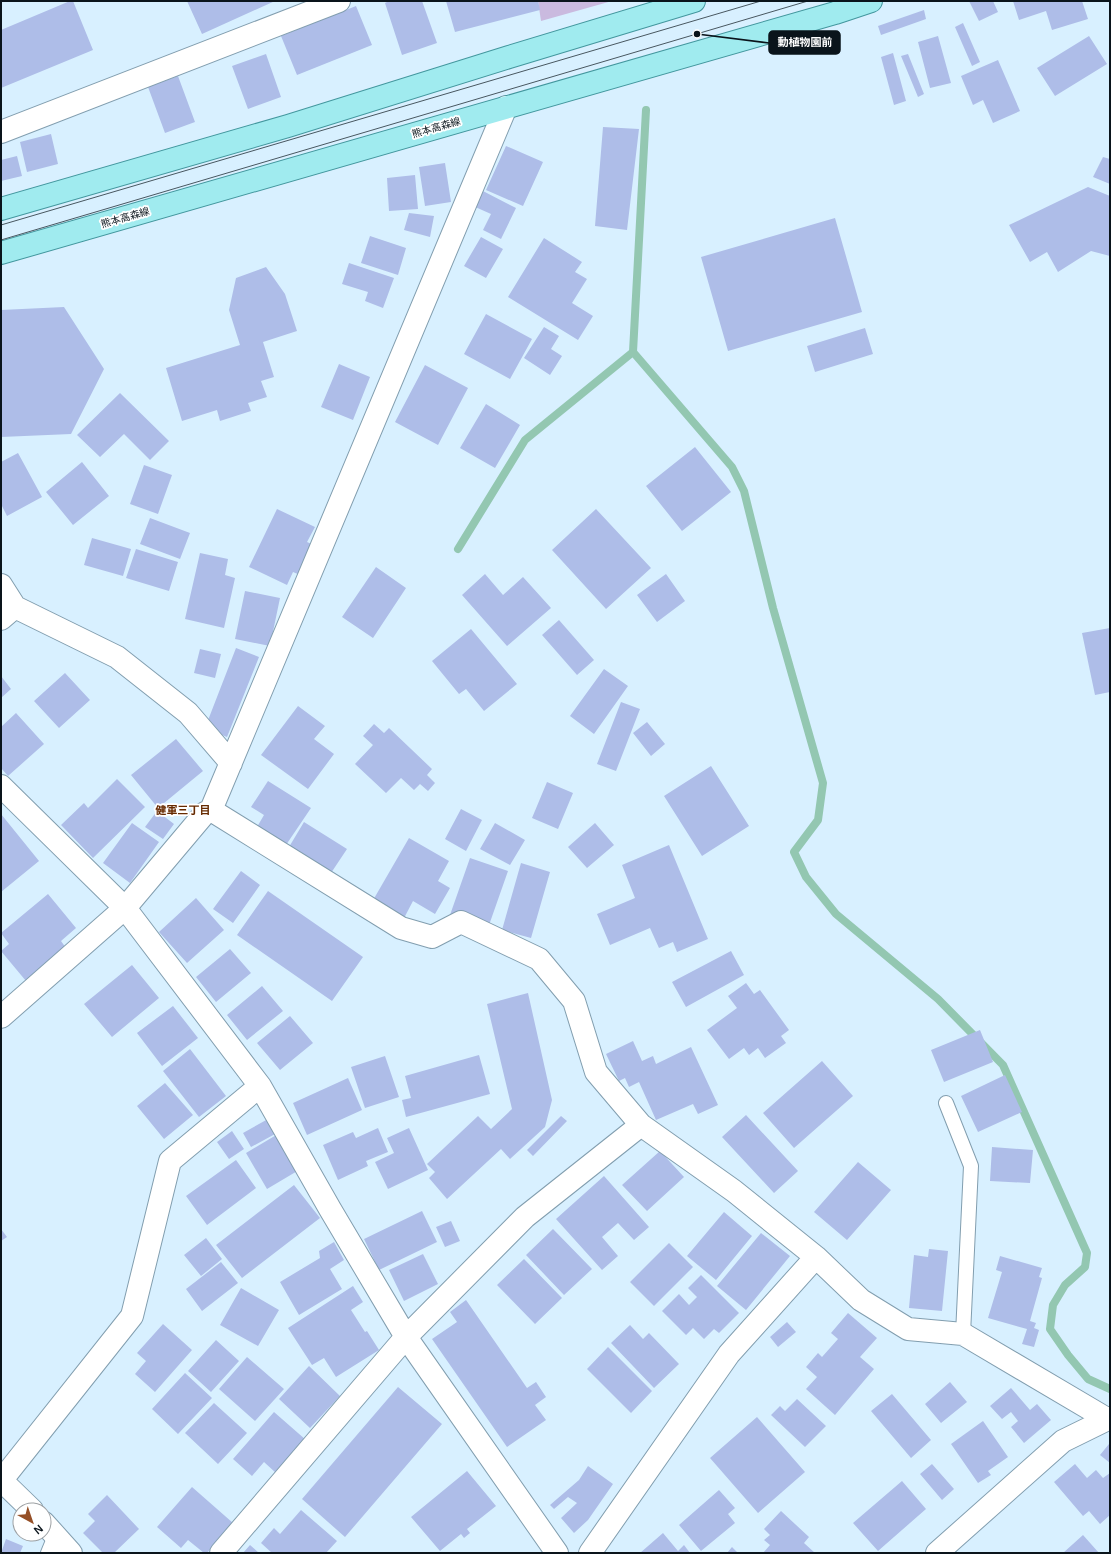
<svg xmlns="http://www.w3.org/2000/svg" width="1111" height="1554" viewBox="0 0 1111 1554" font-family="Helvetica,'Noto Sans JP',sans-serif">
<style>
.green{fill:#cabadf}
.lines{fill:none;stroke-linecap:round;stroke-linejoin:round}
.stream{stroke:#93c7b1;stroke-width:8}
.building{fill:#aebde8}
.service-casing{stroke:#829eaf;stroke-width:16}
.minor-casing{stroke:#829eaf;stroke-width:24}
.primary-casing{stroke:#43979e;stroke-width:24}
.service{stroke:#fff;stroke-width:14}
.minor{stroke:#fff;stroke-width:22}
.primary{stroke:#a0ebef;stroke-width:22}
.tram{stroke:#485760;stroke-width:1}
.labels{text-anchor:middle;stroke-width:3.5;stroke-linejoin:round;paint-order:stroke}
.street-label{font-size:10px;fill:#0a141b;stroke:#fff}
.neighbourhood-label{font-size:11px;font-weight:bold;fill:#662a00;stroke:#fff}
.leader{fill:none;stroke:#0a141b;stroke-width:1.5}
.callout-dot{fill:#0a141b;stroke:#fff;stroke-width:1.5}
.callout{fill:#0a141b;stroke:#0a141b;stroke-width:1.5}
.callout-label{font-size:11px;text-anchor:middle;font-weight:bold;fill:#fff}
</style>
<rect width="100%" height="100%" fill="#d8f0ff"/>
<path class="green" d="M538,1H612L541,21Z"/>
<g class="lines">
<path class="stream" d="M646,110L633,352L732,467L744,491L773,608L823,783L818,820L794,852L806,877L836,914L938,999L1003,1065L1087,1253L1085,1267L1065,1285L1053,1305L1050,1329L1068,1355L1088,1379L1110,1389
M458,549L525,440L633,352"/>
</g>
<path class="building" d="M70,1H73L93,50L1,88V30Z
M187,1H275L202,34Z
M389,1H422L437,43L402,55L385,3Z
M446,1H538L540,10L455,32Z
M969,1H993L998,12L979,21Z
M1013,1H1082L1088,19L1052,30L1046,11L1019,20Z
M356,6L372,45L297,75L281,36Z
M924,10L926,19L881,35L878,26Z
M963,23L980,62L972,66L955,27Z
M938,36L951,83L930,88L918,42Z
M1089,36L1107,64L1055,96L1037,68Z
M893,53L906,101L894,105L881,57Z
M266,54L281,97L248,109L232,66Z
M908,54L924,94L918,97L901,56Z
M998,60L1020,111L993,123L983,100L973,105L961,76Z
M178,76L195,122L165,133L148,87Z
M603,127L639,129L627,230L595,226Z
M51,134L58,164L27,172L20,142Z
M506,146L543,162L523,206L486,190Z
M17,156L22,176L1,181V160Z
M1103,157L1110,159V184L1093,177Z
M445,163L451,202L425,206L419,167Z
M415,175L418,209L389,211L387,178Z
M1088,187L1110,196V256L1091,251L1058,272L1047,252L1030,262L1009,225Z
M481,190L516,208L501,239L483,230L491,214L473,206Z
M409,213L434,216L430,237L404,230Z
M835,218L862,312L728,351L701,257Z
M370,236L406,248L398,275L361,263Z
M481,237L503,249L486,278L464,266Z
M544,238L582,262L575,272L587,279L572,303L593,316L578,340L508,297Z
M349,263L394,278L383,308L365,301L368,292L342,284Z
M266,267L285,294L297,331L263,342L274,377L261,381L267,397L248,403L251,411L220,421L217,410L182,421L166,368L240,345L229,310L236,278Z
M64,307L104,369L71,434L1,437V310Z
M486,314L532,339L510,379L464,354Z
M544,327L559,336L551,349L562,356L550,375L524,358Z
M865,328L873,354L815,372L807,346Z
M339,364L370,377L353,420L321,407Z
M425,365L468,388L438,445L395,422Z
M120,393L169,441L150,460L124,434L100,457L77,435Z
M486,404L520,425L495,468L460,448Z
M695,447L731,492L682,531L646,486Z
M18,453L42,497L7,516L1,504V462Z
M82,462L109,496L73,525L46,492Z
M144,465L172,475L158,514L130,504Z
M277,509L315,527L307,542L314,545L300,575L293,572L287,585L249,567Z
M596,509L651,568L606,609L552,550Z
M150,518L190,533L180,559L140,544Z
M92,538L131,549L123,576L84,565Z
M136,549L178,562L169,591L126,578Z
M200,553L228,559L225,575L235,578L224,628L185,619Z
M376,567L406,588L373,638L342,617Z
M485,574L503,595L523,577L551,608L507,646L462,595Z
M666,574L685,601L657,622L637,595Z
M245,591L280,598L270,646L235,639Z
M559,620L594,660L577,675L542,635Z
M1110,628V692L1095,695L1082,633Z
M471,629L517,684L484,711L466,689L459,694L432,661Z
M236,648L259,657L227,737L205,728Z
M200,649L221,654L215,678L194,673Z
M604,669L628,686L594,734L570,716Z
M65,673L90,700L59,728L34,701Z
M1,676L11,689L1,698Z
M621,702L640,709L616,771L597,764Z
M298,706L325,726L314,739L334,754L308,789L261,755Z
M16,713L44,744L8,776L1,768V727Z
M647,722L665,744L651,756L633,733Z
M374,724L384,733L389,728L432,769L427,775L435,783L428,791L420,784L414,790L401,778L386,793L355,764L373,745L363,736Z
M176,739L203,771L158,808L131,775Z
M711,766L749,826L702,856L664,796Z
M117,779L145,807L93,858L61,825L84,803L88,808Z
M268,781L311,808L286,845L257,827L264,815L251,807Z
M547,782L573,793L558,829L532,818Z
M461,809L482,820L466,851L445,839Z
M157,811L174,824L163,839L145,827Z
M1,814L39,861L1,892Z
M304,822L347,849L331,873L289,847Z
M132,823L159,842L130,883L103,863Z
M495,823L525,840L510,865L480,849Z
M595,823L614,845L587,868L568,847Z
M409,838L449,861L438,881L450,888L435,914L413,901L403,920L372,902Z
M669,845L708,939L677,952L673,942L659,948L650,928L610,945L597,914L635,898L622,865Z
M470,858L508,871L488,928L450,915Z
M521,863L550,872L531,938L502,930Z
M241,871L260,885L233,923L213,909Z
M268,891L363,957L332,1001L237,935Z
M48,894L76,928L61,941L66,948L26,981L1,951L9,944L1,933Z
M196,898L224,930L187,963L159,932Z
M230,949L251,973L216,1002L196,977Z
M731,951L744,975L686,1007L672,982Z
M132,965L159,998L112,1037L84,1004Z
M746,983L754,994L760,990L789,1030L781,1036L786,1043L765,1058L758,1048L749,1055L744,1048L729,1059L707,1030L737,1008L728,996Z
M262,986L283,1011L247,1040L227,1015Z
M528,993L552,1100L545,1127L510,1159L501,1149L447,1199L429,1178L435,1172L427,1164L478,1116L491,1129L512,1109L487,1004Z
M173,1006L198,1038L162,1066L137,1033Z
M290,1016L313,1043L280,1070L257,1043Z
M980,1030L993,1062L944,1082L931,1050Z
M633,1041L642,1061L653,1056L656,1064L691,1047L718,1105L698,1114L693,1104L656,1120L639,1082L629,1087L625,1078L619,1081L606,1054Z
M190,1049L226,1096L199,1117L163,1071Z
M479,1055L490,1094L406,1117L402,1100L411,1098L405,1076Z
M385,1056L399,1097L365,1108L351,1067Z
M822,1061L853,1096L794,1148L763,1113Z
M1005,1075L1022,1112L978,1132L961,1096Z
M348,1078L362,1110L307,1135L293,1103Z
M165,1083L193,1115L164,1139L137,1106Z
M746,1115L798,1171L774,1193L722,1137Z
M561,1116L567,1121L533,1156L527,1150Z
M268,1119L275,1134L251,1147L243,1133Z
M378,1128L388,1152L366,1161L368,1166L338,1180L323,1145L353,1132L356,1138Z
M409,1128L428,1170L388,1189L375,1162L394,1153L387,1138Z
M232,1131L244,1149L229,1159L217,1142Z
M278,1134L299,1170L267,1189L246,1153Z
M992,1147L1033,1150L1030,1183L990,1181Z
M660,1151L684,1177L647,1211L622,1185Z
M236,1160L256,1188L207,1225L186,1196Z
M858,1162L891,1190L847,1240L814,1212Z
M604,1176L649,1227L634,1240L618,1223L602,1237L618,1256L602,1270L556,1219Z
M294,1185L320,1218L242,1278L216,1245Z
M422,1211L437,1242L379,1270L364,1239Z
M724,1212L752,1236L716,1280L687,1256Z
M451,1221L460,1241L445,1247L436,1227Z
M1,1229L7,1237L1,1241Z
M553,1229L592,1269L564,1295L526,1255Z
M761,1233L790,1256L746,1310L717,1286Z
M206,1238L222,1259L201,1276L184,1255Z
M334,1242L344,1260L330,1269L342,1289L299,1315L280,1282L320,1258L319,1251Z
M669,1243L693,1267L654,1306L630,1282Z
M929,1249L948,1251L942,1311L909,1308L914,1255L928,1257Z
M423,1254L438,1284L404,1301L389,1270Z
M1000,1256L1042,1268L1039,1277L1042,1278L1030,1321L1036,1323L1034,1328L1039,1330L1034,1347L1022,1344L1027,1329L988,1318L1002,1272L996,1270Z
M524,1259L562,1298L535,1324L497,1285Z
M221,1262L238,1283L202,1311L186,1289Z
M701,1275L739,1313L719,1333L714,1329L704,1339L693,1328L686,1335L662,1311L679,1294L689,1305L697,1297L688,1288Z
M353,1286L363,1302L351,1310L365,1332L367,1331L379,1350L336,1377L324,1358L312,1365L288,1328Z
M241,1288L279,1310L258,1346L220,1325Z
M466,1300L527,1388L536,1382L546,1397L535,1405L546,1420L507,1447L432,1339L457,1322L450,1312Z
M848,1313L877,1338L860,1357L874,1369L835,1415L806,1389L817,1377L806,1367L818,1353L822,1357L838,1339L831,1333Z
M787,1322L796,1332L778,1347L770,1337Z
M163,1324L192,1350L155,1392L135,1374L146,1361L137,1353Z
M630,1325L643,1339L649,1333L679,1364L654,1388L611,1343Z
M216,1340L239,1361L211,1392L188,1371Z
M608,1347L652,1391L631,1413L587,1369Z
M247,1357L284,1389L255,1421L219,1389Z
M309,1366L340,1396L310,1428L279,1399Z
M185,1373L212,1398L178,1434L152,1409Z
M950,1382L967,1402L941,1423L925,1404Z
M398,1387L442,1424L345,1537L302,1499Z
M1011,1388L1030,1410L1037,1404L1051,1420L1024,1443L1011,1427L1018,1421L1011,1412L1002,1419L990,1406Z
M892,1394L931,1440L911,1458L871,1411Z
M797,1399L826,1426L805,1447L771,1415L780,1406L785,1411Z
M214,1403L247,1433L218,1464L185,1433Z
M274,1412L306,1440L276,1473L264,1462L252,1476L233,1459Z
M757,1417L805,1472L758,1513L710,1458Z
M983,1421L1008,1457L988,1471L991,1475L978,1483L951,1444Z
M1109,1444L1110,1445V1463L1100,1455Z
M932,1464L954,1489L942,1500L920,1474Z
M1075,1464L1087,1478L1096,1470L1103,1478L1110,1473V1515L1100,1524L1089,1511L1083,1516L1054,1482Z
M588,1466L613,1484L588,1520L574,1533L561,1518L577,1503L568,1497L554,1509L550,1505L579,1480Z
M467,1471L496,1506L467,1529L470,1533L464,1538L461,1534L440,1551L411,1517Z
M902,1481L926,1509L878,1551L853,1523Z
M192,1487L233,1523L207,1553H204L188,1540L181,1548L157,1527Z
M719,1490L735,1508L728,1514L735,1523L701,1551L679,1525Z
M107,1495L139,1529L114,1553H103L83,1533L95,1521L88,1514Z
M301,1510L337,1541L326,1553H272L261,1543L274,1528L280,1534Z
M781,1511L809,1537L804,1543L815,1553H763L770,1545L764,1540L770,1535L764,1529Z
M663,1533L678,1551L684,1545L690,1553H640Z
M1083,1535L1099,1553H1063Z
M6,1539L23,1546L20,1553H1Z
M250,1545L259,1553H243Z
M732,1547L738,1553H727Z"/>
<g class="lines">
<defs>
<path id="service" d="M946,1103L971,1166L963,1334
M48,1553L55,1536"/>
<path id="minor" d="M1,132L339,1
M1,585L15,607L117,657L188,713L231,763
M1,619L15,607
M1,786L125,908L260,1086L330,1209L406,1337L557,1553
M211,810L401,928L432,937L461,922L539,959L574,1001L596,1072L641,1125L734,1191L816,1257L861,1300L908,1329L963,1334L1107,1419
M1,1017L125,908L205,813L211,810L506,107
M1,1480L32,1510
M1,1481L132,1316L170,1161L260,1086
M44,1523L71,1553
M221,1553L406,1337L525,1217L641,1125
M590,1553L729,1354L816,1257
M937,1553L1063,1441L1110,1418"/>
<path id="primary" d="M1,209L288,126L509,57L694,1
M1,253L835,13L871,1"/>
</defs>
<use href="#service" class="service-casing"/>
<use href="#minor" class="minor-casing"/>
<use href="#primary" class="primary-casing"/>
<use href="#service" class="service"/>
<use href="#minor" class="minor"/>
<use href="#primary" class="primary"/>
<path class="tram" d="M1,225L761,1
M1,240L808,1"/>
</g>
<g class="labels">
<g class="street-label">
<text transform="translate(436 127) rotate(-16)" y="4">熊本高森線</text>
<text transform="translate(125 217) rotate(-16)" y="4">熊本高森線</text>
</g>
<g class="neighbourhood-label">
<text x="183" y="814">健軍三丁目</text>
</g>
</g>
<path class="leader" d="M697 34L769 43"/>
<circle class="callout-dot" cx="697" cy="34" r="4"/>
<rect class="callout" x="769" y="31" width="71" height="23" rx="4"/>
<g class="callout-label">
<text x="805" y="46">動植物園前</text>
</g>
<rect width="1111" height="1554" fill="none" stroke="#0a141b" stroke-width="4"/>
<g transform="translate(32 1522) rotate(140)"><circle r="19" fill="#ffffff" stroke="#9da1a4"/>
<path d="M0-3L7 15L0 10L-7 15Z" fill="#954f26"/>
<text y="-6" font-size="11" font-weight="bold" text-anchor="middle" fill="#0a141b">N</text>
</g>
</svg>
